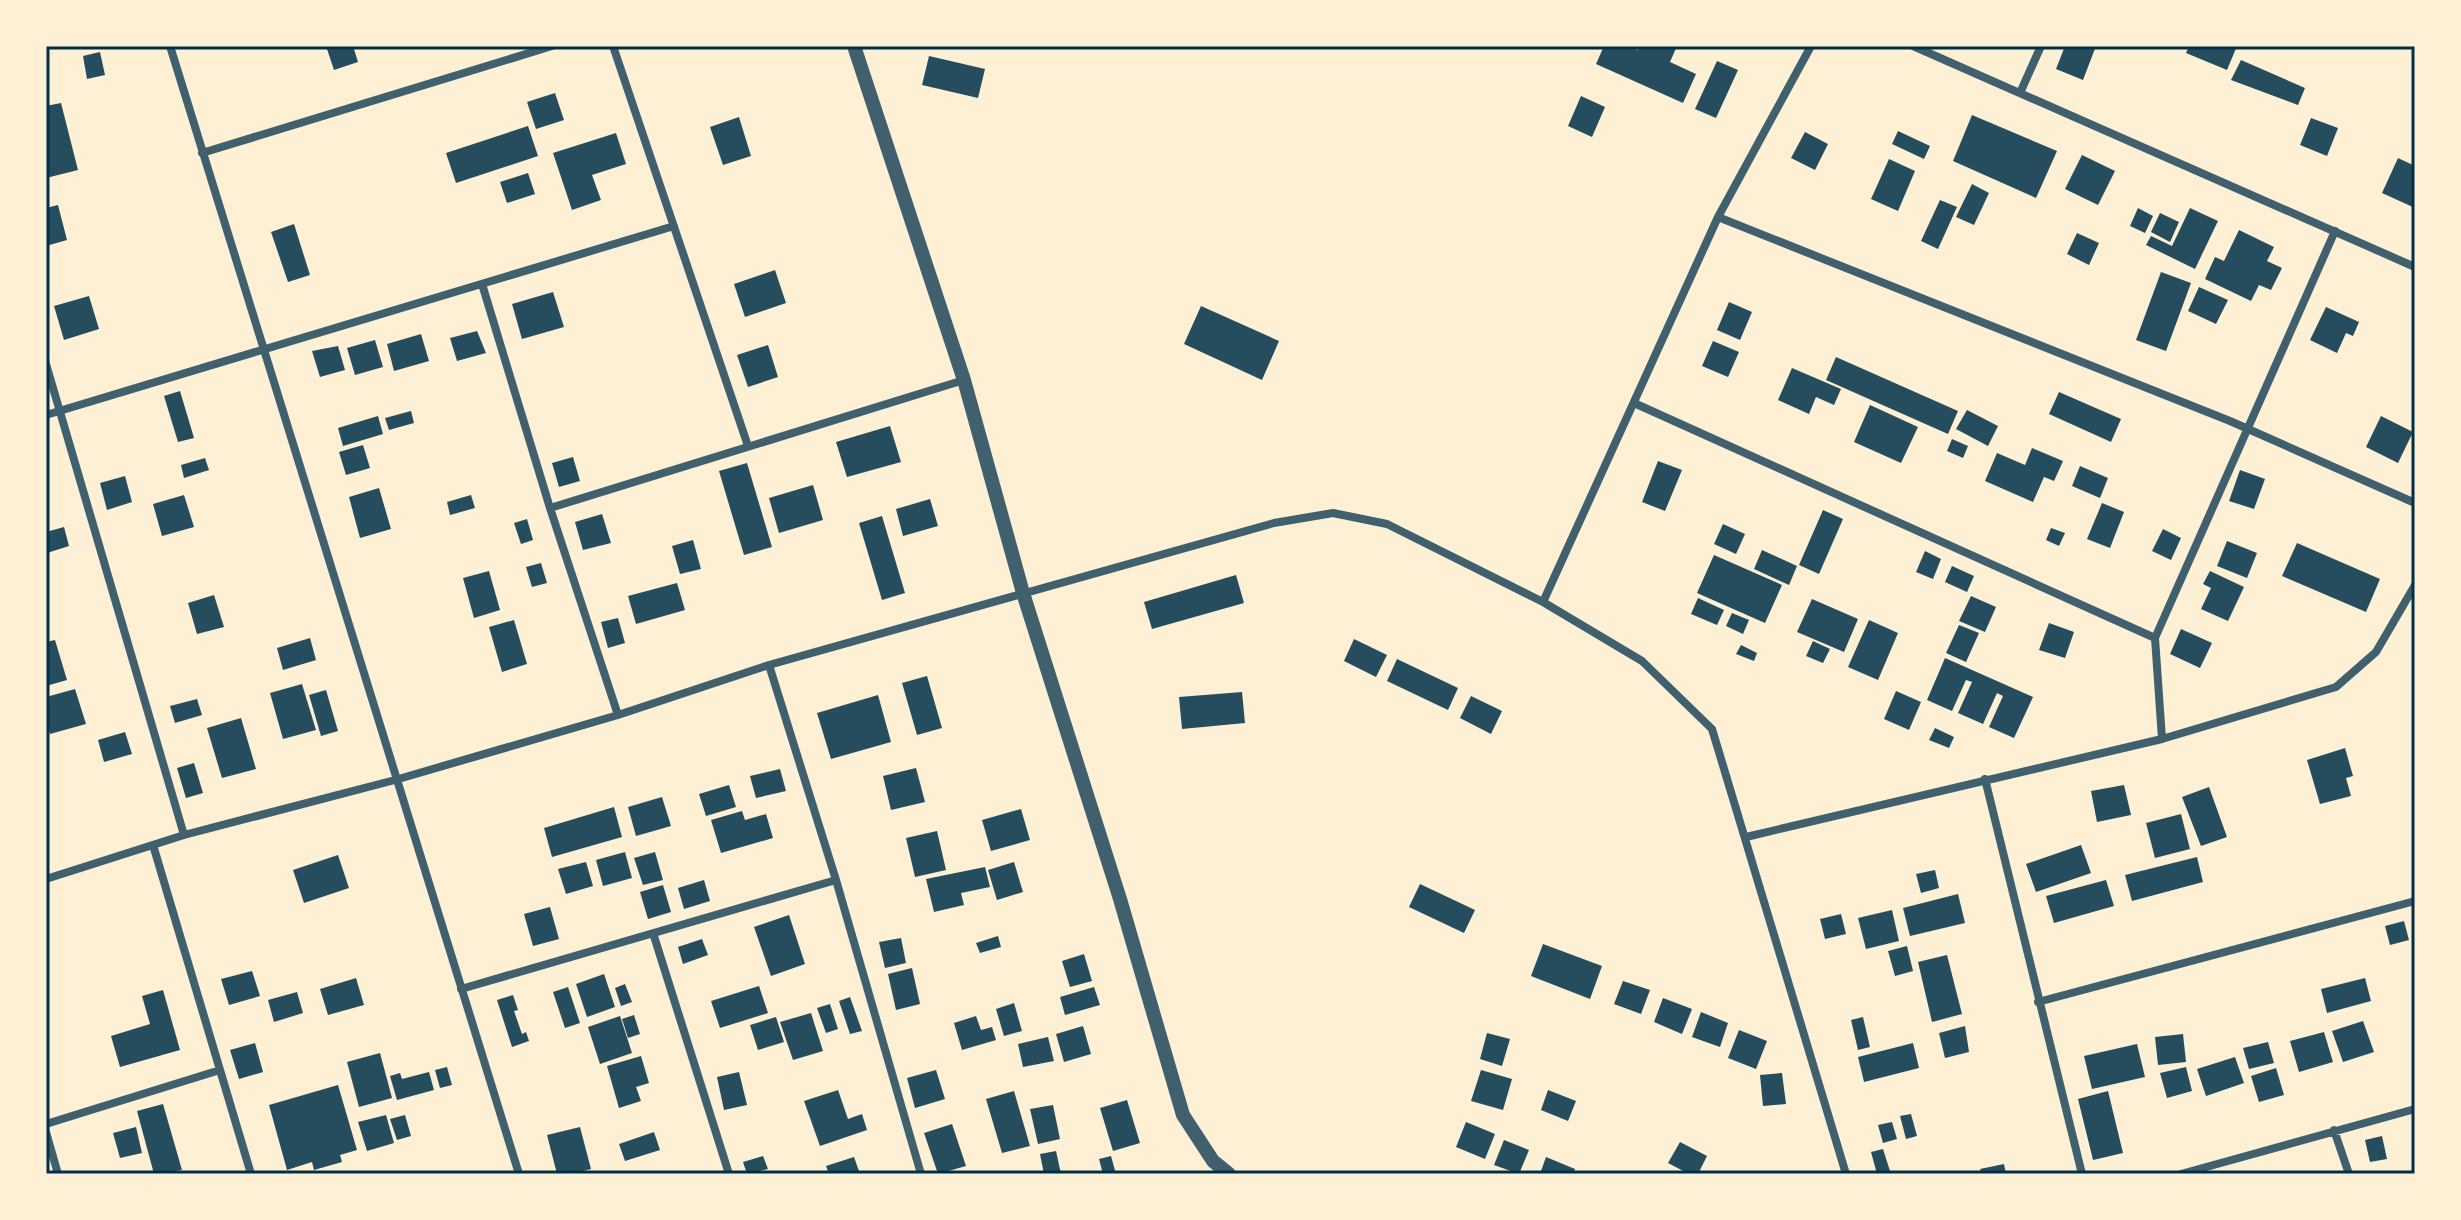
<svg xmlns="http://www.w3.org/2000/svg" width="2461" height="1220" viewBox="0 0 2461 1220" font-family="'Open Sans',sans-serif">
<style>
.building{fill:#264d5e}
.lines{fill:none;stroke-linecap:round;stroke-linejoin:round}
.minor{stroke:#3f606c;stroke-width:8}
.tertiary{stroke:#3f606c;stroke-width:14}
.neatline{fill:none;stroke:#003049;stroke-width:3}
</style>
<rect width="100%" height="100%" fill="#fdf0d5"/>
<path class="building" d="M326,46H353L358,62L334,70Z
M1604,46H1629L1638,50L1640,46H1677L1670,62L1696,74L1683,103L1596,64Z
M2065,46H2096L2083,80L2056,69Z
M2189,46H2237L2227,70L2186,53Z
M100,52L105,75L87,79L83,56Z
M929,56L985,69L978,98L922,85Z
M2241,60L2305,88L2298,105L2231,80Z
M1717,61L1738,70L1716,118L1695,109Z
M555,93L564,120L536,129L527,102Z
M1581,96L1605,107L1592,137L1568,126Z
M61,103L78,170L46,178V142L49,141L46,106Z
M1972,115L2057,151L2036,198L1953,161Z
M739,117L751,156L723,165L710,127Z
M2311,118L2338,128L2327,156L2300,145Z
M528,126L538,156L456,183L446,153Z
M1898,131L1930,146L1924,159L1892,144Z
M1805,132L1828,144L1815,170L1791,158Z
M616,133L626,164L592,175L601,200L572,210L553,153Z
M2082,155L2115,171L2098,205L2065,189Z
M2398,158L2415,166V208L2382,193Z
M1889,159L1915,171L1898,211L1871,199Z
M528,173L535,194L507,203L500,182Z
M1972,184L1989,193L1974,225L1956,217Z
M1940,200L1957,207L1938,249L1921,241Z
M58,205L67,240L46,246V208Z
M2138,208L2153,216L2145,233L2130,226Z
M2190,208L2218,221L2195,269L2146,245L2151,236L2172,246Z
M2160,213L2179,222L2170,242L2151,232Z
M294,224L310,275L288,282L271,232Z
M2239,230L2274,247L2267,261L2282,268L2271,290L2259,285L2251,301L2205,279L2215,257L2224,261Z
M2077,233L2099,243L2089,265L2067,254Z
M775,270L786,303L745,317L734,284Z
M2161,272L2191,283L2166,351L2136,340Z
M2199,287L2228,300L2216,324L2188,311Z
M553,292L564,327L522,339L512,304Z
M89,296L99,329L64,340L54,306Z
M1729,302L1752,312L1740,340L1717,330Z
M1201,306L1279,341L1262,380L1184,344Z
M2326,307L2359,322L2353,336L2346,333L2337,353L2310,340Z
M477,331L486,353L457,361L450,338Z
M421,334L429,361L394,371L387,344Z
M375,340L383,367L355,375L347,348Z
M1713,341L1739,352L1728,377L1702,366Z
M768,345L778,377L748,387L737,355Z
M338,346L345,370L320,377L312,351Z
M1836,357L1958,411L1948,434L1826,380Z
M1792,368L1841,389L1834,405L1816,397L1809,414L1778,400Z
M180,391L194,438L178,442L164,396Z
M2059,392L2121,419L2111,442L2049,414Z
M1870,405L1918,427L1901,463L1854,442Z
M1967,410L1998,426L1988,446L1956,429Z
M411,411L414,423L389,430L385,418Z
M378,416L383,434L343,446L338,428Z
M2381,416L2413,432L2398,463L2366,447Z
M890,426L901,462L847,477L836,442Z
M1952,439L1968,446L1963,458L1947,451Z
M363,445L370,468L346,475L339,452Z
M2032,448L2063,461L2054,481L2044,477L2033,502L1985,481L1997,453L2025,465Z
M573,457L580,481L559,487L552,463Z
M205,458L209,470L184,478L181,465Z
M1658,461L1682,470L1665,511L1642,502Z
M747,463L772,547L744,555L719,471Z
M2080,466L2108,478L2100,498L2072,486Z
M2240,470L2265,479L2254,509L2229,501Z
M125,476L132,502L107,510L100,483Z
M813,485L823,520L779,533L769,498Z
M379,488L391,529L360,538L349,497Z
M184,495L194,527L162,536L153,504Z
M471,495L475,508L450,515L447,502Z
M930,499L938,526L903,536L896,509Z
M2102,503L2124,512L2110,548L2087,539Z
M1823,510L1843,519L1819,574L1799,565Z
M602,514L611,543L583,550L575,522Z
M882,516L905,593L882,600L859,523Z
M527,519L533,540L521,544L514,523Z
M1723,524L1745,534L1736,554L1714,544Z
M64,527L69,546L47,553L46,532Z
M2051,528L2065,533L2059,546L2046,540Z
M2163,529L2181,538L2171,560L2152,551Z
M693,540L701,569L680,574L672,546Z
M2227,541L2257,553L2247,578L2217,566Z
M2297,543L2380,579L2366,612L2282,576Z
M1762,550L1797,566L1789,585L1754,569Z
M1925,551L1941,559L1933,579L1916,572Z
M1714,555L1782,585L1765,623L1697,593Z
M541,563L547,583L532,587L526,567Z
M1952,566L1974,576L1967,592L1945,582Z
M489,571L500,610L474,618L463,578Z
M2210,571L2244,587L2228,621L2201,609L2211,588L2203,584Z
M1236,575L1244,603L1152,629L1144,602Z
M677,583L685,610L636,624L628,596Z
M214,595L224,627L197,634L188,603Z
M1971,596L1996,607L1985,632L1959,621Z
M1698,598L1724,610L1717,625L1691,614Z
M1812,599L1858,619L1844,652L1797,632Z
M1732,613L1749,620L1743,634L1726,626Z
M618,618L625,643L608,648L601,622Z
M514,620L527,664L502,672L489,627Z
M1869,620L1898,633L1878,680L1848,667Z
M2049,623L2074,632L2065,658L2039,650Z
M1959,625L1979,633L1966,662L1946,653Z
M2181,629L2212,643L2200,668L2170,654Z
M310,638L316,660L283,670L277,648Z
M1354,639L1387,655L1376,677L1344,661Z
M55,640L67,680L46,686V642Z
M1813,641L1830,649L1823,663L1806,656Z
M1741,645L1757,653L1754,661L1736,654Z
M1945,658L2033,697L2014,738L1989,727L2003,696L1997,693L1983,724L1958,713L1972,682L1966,680L1952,711L1927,700Z
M1397,659L1458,688L1448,710L1387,681Z
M927,676L942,728L917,735L902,683Z
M302,684L316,730L283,739L270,693Z
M75,689L86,724L50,734L46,720V697Z
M326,690L338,731L321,736L309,695Z
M1896,691L1921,702L1909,730L1884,719Z
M1242,692L1245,723L1182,729L1179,697Z
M878,695L891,742L831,759L817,713Z
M1471,696L1502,711L1491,734L1460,718Z
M197,699L202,715L175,723L170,706Z
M241,718L256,769L222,778L207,728Z
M1935,728L1954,737L1949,748L1929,740Z
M125,732L132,754L104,762L98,740Z
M2345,748L2353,776L2346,778L2351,796L2320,804L2307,760Z
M194,763L203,793L186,798L177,768Z
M916,768L925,802L891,810L883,776Z
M780,769L786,791L756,798L750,776Z
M729,785L736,807L706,816L699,794Z
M2124,785L2131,815L2097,822L2091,791Z
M2209,787L2227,837L2201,846L2182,797Z
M662,797L671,826L636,836L628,807Z
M614,807L622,837L552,857L544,828Z
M1021,809L1030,840L991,851L982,820Z
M742,811L745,820L766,814L773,838L721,853L711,820Z
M2181,814L2190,849L2155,858L2146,823Z
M937,831L946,870L915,877L906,838Z
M2081,845L2091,873L2036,892L2026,864Z
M625,852L632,878L603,886L596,860Z
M655,852L663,880L643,885L634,858Z
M338,855L349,888L304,903L293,870Z
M2197,857L2203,882L2132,901L2125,875Z
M586,862L593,886L566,894L558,869Z
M1014,862L1023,892L997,900L988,870Z
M985,867L990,887L961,893L964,905L934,912L926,879Z
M1935,870L1939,888L1921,893L1916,874Z
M704,880L710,901L684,909L678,888Z
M2106,880L2114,906L2054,923L2046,896Z
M1420,884L1475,910L1464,933L1409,907Z
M663,885L671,912L648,919L640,892Z
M1958,894L1965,923L1910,936L1903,908Z
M550,907L559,939L533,946L524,914Z
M1892,910L1899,941L1866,949L1858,918Z
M1841,914L1846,934L1825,939L1820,919Z
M789,915L805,964L771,976L754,927Z
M2404,921L2409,940L2390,945L2385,926Z
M998,936L1001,947L980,953L976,943Z
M901,938L906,963L885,968L879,942Z
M702,939L708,955L683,964L678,947Z
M1543,944L1602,966L1590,999L1531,976Z
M1907,946L1913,971L1895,976L1888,951Z
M1084,954L1092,981L1070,987L1062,961Z
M1947,955L1962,1014L1932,1022L1918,962Z
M912,968L920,1004L896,1010L888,974Z
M252,971L260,996L229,1005L221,979Z
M604,974L615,1007L587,1017L576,984Z
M356,978L364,1005L328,1015L320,989Z
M2365,978L2371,1001L2327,1013L2321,989Z
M1623,981L1650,990L1641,1014L1614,1004Z
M625,984L632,1002L621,1006L615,988Z
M759,986L768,1013L720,1028L711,1001Z
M568,987L580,1023L565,1028L553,992Z
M1094,987L1100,1005L1065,1015L1060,997Z
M163,990L180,1050L120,1067L111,1036L150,1024L142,996Z
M297,992L303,1013L274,1022L268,1000Z
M513,995L518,1010L514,1011L522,1034L526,1032L529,1041L512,1047L497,1000Z
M850,997L862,1031L850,1034L839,1001Z
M1663,998L1692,1009L1682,1034L1654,1022Z
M1014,1003L1022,1031L1004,1036L996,1009Z
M830,1004L838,1029L826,1033L817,1008Z
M1701,1012L1728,1023L1720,1047L1692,1037Z
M811,1013L823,1051L793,1060L780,1022Z
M634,1015L640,1034L628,1038L622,1019Z
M620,1016L632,1053L600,1064L588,1027Z
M976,1016L981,1030L992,1027L996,1040L962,1050L954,1023Z
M776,1017L784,1042L758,1050L750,1025Z
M1863,1017L1870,1047L1858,1050L1851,1020Z
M2363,1021L2374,1052L2343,1062L2332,1031Z
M1083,1026L1091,1054L1064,1062L1056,1034Z
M1965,1026L1969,1052L1945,1058L1939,1033Z
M1739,1030L1767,1041L1756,1069L1728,1058Z
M2324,1032L2333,1062L2299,1072L2290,1041Z
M1487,1033L1510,1039L1502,1066L1480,1059Z
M2183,1034L2186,1062L2158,1065L2155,1037Z
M1048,1037L1054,1061L1023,1067L1018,1044Z
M2268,1042L2274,1063L2249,1069L2243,1048Z
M255,1043L263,1072L239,1079L230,1050Z
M1913,1043L1919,1068L1864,1082L1858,1057Z
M2137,1044L2145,1077L2092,1089L2084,1056Z
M380,1053L392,1098L359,1107L347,1062Z
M641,1056L649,1083L636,1087L641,1101L619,1108L607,1066Z
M2235,1057L2244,1083L2206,1096L2197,1069Z
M447,1067L452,1085L440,1088L435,1070Z
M2186,1067L2192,1091L2167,1098L2160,1073Z
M2276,1068L2284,1095L2259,1102L2251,1076Z
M936,1070L945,1099L915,1108L907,1078Z
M1481,1070L1512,1079L1503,1110L1471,1101Z
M429,1072L434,1090L397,1100L390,1076L400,1073L402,1079Z
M739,1072L747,1105L724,1110L717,1077Z
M1782,1073L1786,1104L1763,1106L1760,1075Z
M338,1085L357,1150L340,1155L342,1162L314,1170L312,1162L287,1170L269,1105Z
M838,1090L848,1119L862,1114L867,1130L820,1146L804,1101Z
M1548,1090L1576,1101L1568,1121L1541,1110Z
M1014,1091L1030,1146L1002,1153L986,1099Z
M2108,1091L2123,1153L2093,1160L2078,1099Z
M1127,1100L1140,1143L1113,1151L1100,1108Z
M163,1104L182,1170L154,1174L137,1111Z
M1053,1105L1060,1139L1038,1144L1030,1109Z
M1911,1114L1917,1136L1906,1139L1900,1116Z
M386,1115L394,1143L367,1151L358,1122Z
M405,1115L411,1136L397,1140L390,1119Z
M1466,1122L1495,1134L1485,1159L1456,1147Z
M1892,1122L1897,1139L1883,1143L1878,1125Z
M952,1124L966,1166L938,1174L924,1133Z
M136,1127L142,1153L120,1158L113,1133Z
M580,1127L591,1169L572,1174H557L547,1135Z
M654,1132L660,1150L625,1161L619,1144Z
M2382,1136L2387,1159L2370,1162L2365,1140Z
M1504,1140L1529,1150L1519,1174L1494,1165Z
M1680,1142L1707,1156L1698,1174H1689L1668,1163Z
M1883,1149L1890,1171L1877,1174L1871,1152Z
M1056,1151L1061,1174H1044L1040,1154Z
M763,1156L768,1169L747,1174L743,1162Z
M1111,1156L1116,1174H1103L1099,1159Z
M854,1157L860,1174H829L826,1166Z
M1546,1157L1575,1169L1573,1174H1540Z
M2004,1164L2006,1174H1982L1980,1169Z"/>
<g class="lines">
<path class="minor" d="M170,46L519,1174
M613,46L748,446
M1913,46L2415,267
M2020,93L2041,46
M202,153L552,46
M1718,217L2230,421L2415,503
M482,284L550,508L618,715
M46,364L184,835
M1634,403L2155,638L2162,739
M46,415L674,226
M550,508L964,380
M1543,602L1718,217L1811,46
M2155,638L2335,231
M769,665L836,880L921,1174
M1985,779L2082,1174
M1746,837L2162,739L2336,687L2376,652L2415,585
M153,845L251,1174
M46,879L184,835L395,780L618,715L769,665L1274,523L1333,513L1387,524L1543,602L1642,661L1712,729L1846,1174
M653,933L729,1174
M461,989L836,880
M2038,1002L2415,901
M46,1124L220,1070
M2334,1130L2349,1174
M46,1132L58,1174
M2181,1174L2415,1109"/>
<path class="tertiary" d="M854,46L964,380L1023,593L1120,899L1183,1115L1213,1161L1229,1174"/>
</g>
<rect width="2461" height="1220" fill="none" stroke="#fdf0d5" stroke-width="96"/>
<rect x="48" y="48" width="2365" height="1124" class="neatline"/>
</svg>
